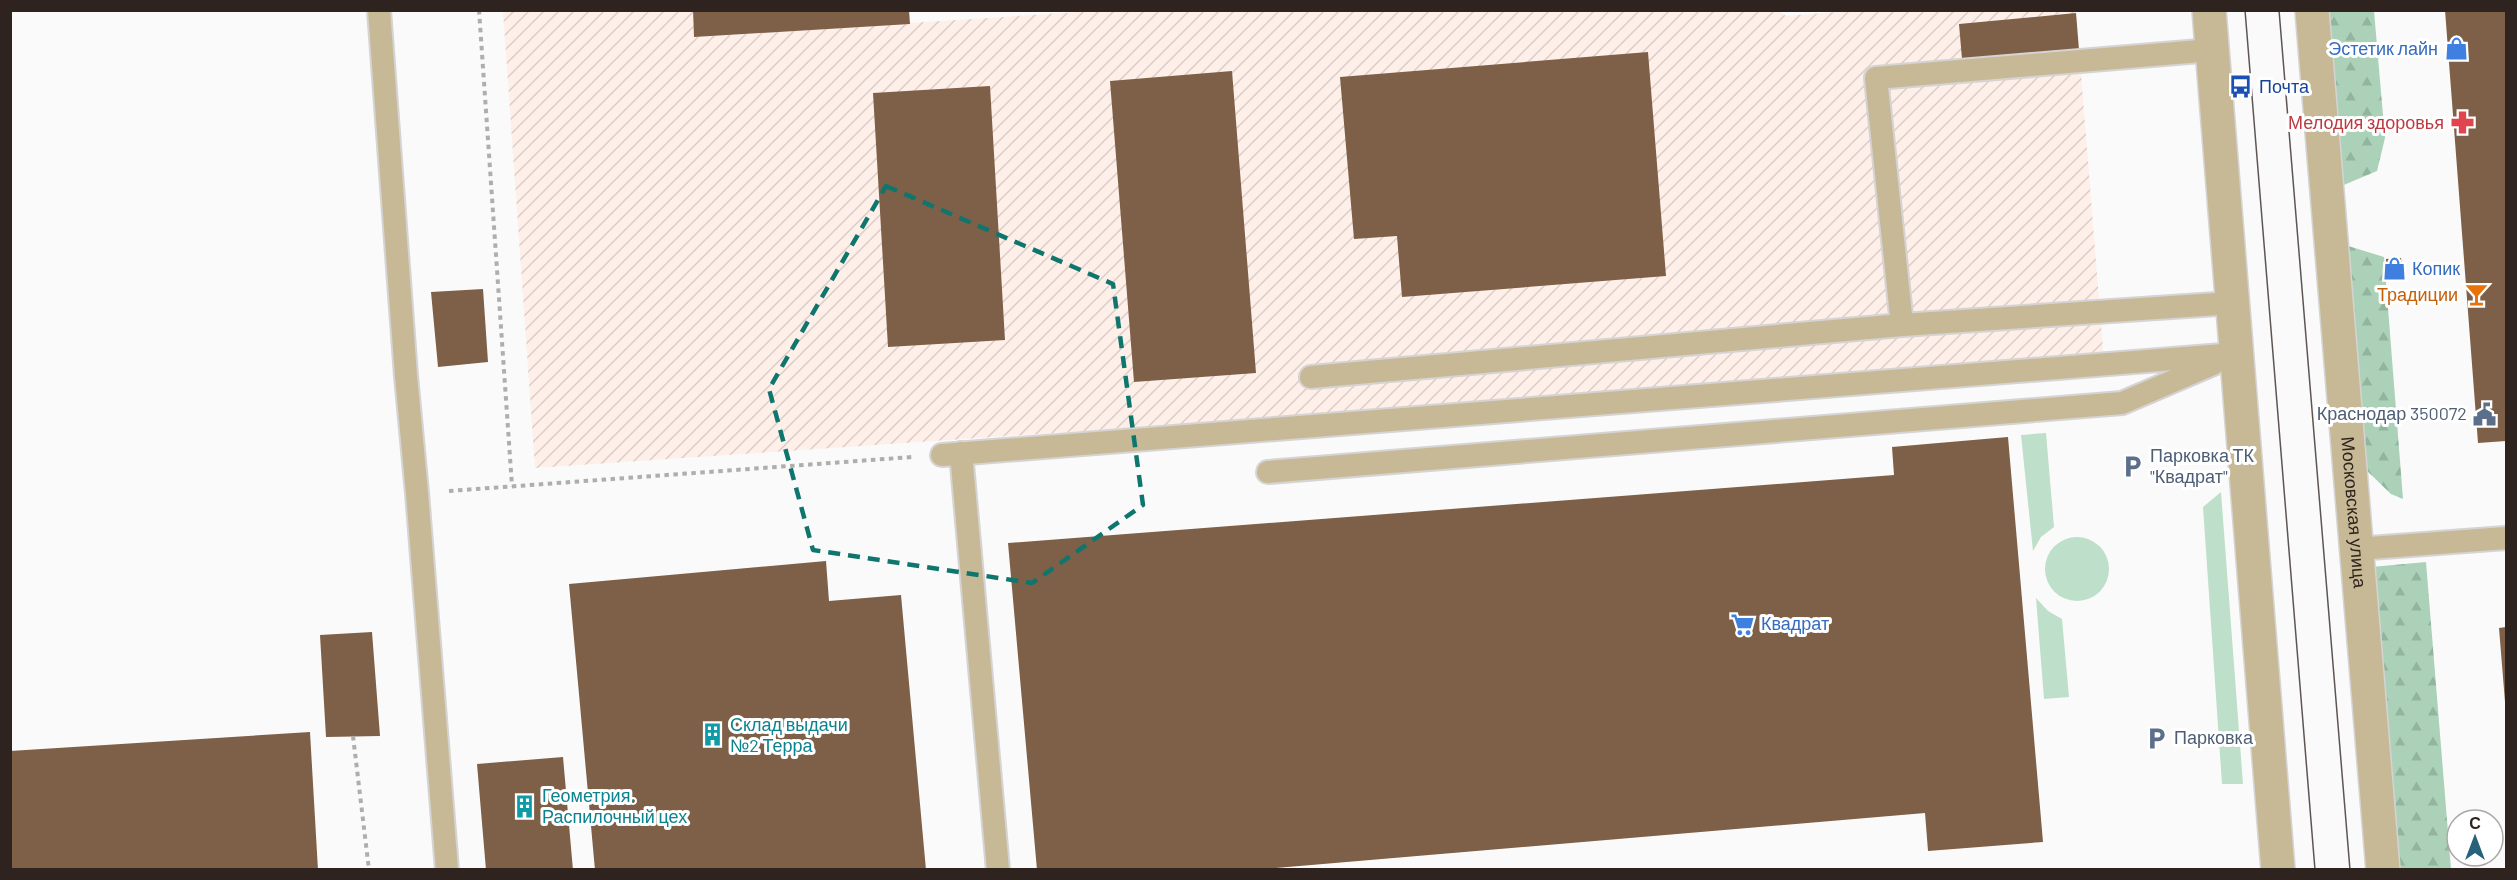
<svg xmlns="http://www.w3.org/2000/svg" width="2517" height="880" viewBox="0 0 2517 880" font-family="Barlow,sans-serif">
<style>
.industrial{fill:url(#industrial-furrows)}
.grass{fill:#bedfc9}
.forest{fill:url(#forest-firs)}
.building{fill:#7e5f47}
.lines{fill:none;stroke-linecap:round;stroke-linejoin:round}
.service-casing{stroke:#d5d3d3;stroke-width:26}
.tertiary-casing{stroke:#d5d3d3;stroke-width:36}
.path{stroke:#b1adab;stroke-width:4;stroke-dasharray:4.5 4.5;stroke-linecap:butt}
.service{stroke:#c7b995;stroke-width:22}
.tertiary{stroke:#c7b995;stroke-width:33}
.tram{stroke:#5d5552;stroke-width:1.5}
.marked{fill:none;stroke:#0f766e;stroke-width:4.5;stroke-dasharray:12 8;stroke-linejoin:round}
.labels{text-anchor:middle;stroke-width:6;stroke-linejoin:round;paint-order:stroke}
.shop-label{font-size:18px;fill:#366cbe;stroke:#fff;text-anchor:start}
.transit-label{font-size:18px;fill:#164399;stroke:#fff;text-anchor:start}
.health-label{font-size:18px;fill:#be3a42;stroke:#fff;text-anchor:end}
.food-label{font-size:18px;fill:#c56008;stroke:#fff;text-anchor:end}
.service-label{font-size:18px;fill:#4e5e75;stroke:#fff;text-anchor:start}
.street-label{font-size:18px;fill:#2e231f;stroke:#fff}
.culture-label{font-size:18px;fill:#0d838f;stroke:#fff;text-anchor:start}
</style>
<defs>
<pattern id="industrial-furrows" width="10" height="10" patternUnits="userSpaceOnUse" patternTransform="scale(1.5)"><rect width="10" height="10" fill="#feefe9"/><path d="M-1 1l2-2M0 10L10 0M9 11l2-2" fill="none" stroke="#dacdc7"/></pattern>
<pattern id="forest-firs" width="22" height="20" patternUnits="userSpaceOnUse" patternTransform="scale(1.5)"><rect width="22" height="20" fill="#abd2b8"/><path d="M5 1l3.5 6h-7zM16 11l3.5 6h-7z" fill="#93b49e"/></pattern>
</defs>
<rect width="100%" height="100%" fill="#fafafa"/>
<path class="industrial" d="M1109,10H1777L1786,16L1861,10L2076,11L2104,362L535,468L503,11H693L694,37Z"/>
<path class="grass" d="M2046,433L2054,527L2041,537L2033,551L2021,435Z
M2221,492L2243,784H2222L2203,507Z
M2045 569a32 32 0 1 1 64 0a32 32 0 1 1-64 0Z
M2036,598L2048,611L2062,619L2069,697L2044,699Z"/>
<path class="forest" d="M2326,11H2374L2385,138L2377,171L2339,187Z
M2345,245L2384,257L2403,499L2391,494L2364,468Z
M2426,562L2451,869H2395L2371,567Z"/>
<path class="building" d="M693,10H909L910,24L694,37Z
M2445,10H2506V441L2478,443Z
M2076,13L2079,50L1962,59L1959,24Z
M1648,52L1666,276L1402,297L1397,236L1354,239L1340,77Z
M1232,71L1256,373L1134,382L1110,81Z
M990,86L1005,340L888,347L873,93Z
M2401,258L2403,279L2387,280L2386,259Z
M483,289L488,362L438,367L431,292Z
M2008,437L2043,842L1928,851L1925,813L1252,870H1037L1008,543L1894,475L1892,447Z
M826,561L829,601L901,595L926,870H595L569,584Z
M2506,627V702H2505L2499,628Z
M372,632L380,736L326,737L320,635Z
M310,732L318,870H10V751Z
M563,757L573,870H486L477,764Z"/>
<g class="lines">
<defs>
<path id="service" d="M379,10L406,376L417,493L447,870
M1902,325L1876,78L2212,50
M1311,377L1902,325L2232,303
M961,453L998,870
M942,455L2236,354
M1268,472L2122,403L2213,364
M2356,549L2506,538"/>
<g id="tertiary">
<path d="M2209,10L2278,870"/>
<path id="s1" d="M2312,10L2383,870"/>
</g>
</defs>
<use href="#service" class="service-casing"/>
<use href="#tertiary" class="tertiary-casing"/>
<path class="path" d="M479,10L512,486
M449,491L912,457
M353,736L369,870"/>
<use href="#service" class="service"/>
<use href="#tertiary" class="tertiary"/>
<path class="tram" d="M2245,10L2315,870
M2279,10L2350,870"/>
</g>
<path class="marked" d="M886,186L1113,284L1143,505L1032,583L813,550L769,389Z"/>
<defs>
<symbol id="shop-bare" viewBox="-9 -9 18 18"><path d="M-5-2.5h2.3a2.7 3.5 0 0 1 5.4 0H5L5.5 6h-11ZM-1.5-2.5h3a1.5 2.3 0 0 0-3 0Z" fill="#3f7fe0" stroke="#fff" stroke-width="2.5" paint-order="stroke"/></symbol>
<symbol id="bus-bare" viewBox="-9 -9 18 18"><path d="M-5-6H5V4H4V6H2V4H-2V6H-4V4H-5ZM-3.5-4V0h7V-4ZM-3.5 1.2v1.5H-2V1.2ZM2 1.2v1.5H3.5V1.2Z" fill="#1a4fb4" stroke="#fff" stroke-width="2.5" paint-order="stroke"/></symbol>
<symbol id="pharmacy-bare" viewBox="-9 -9 18 18"><path d="M-2-6h4v4h4v4h-4v4h-4v-4h-4v-4h4Z" fill="#e0444e" stroke="#fff" stroke-width="2.5" paint-order="stroke"/></symbol>
<symbol id="bar-bare" viewBox="-9 -9 18 18"><path d="M-6-5H6L.8 .8V4.5H3.5V6h-7V4.5H-.8V.8Z" fill="#e8710a" stroke="#fff" stroke-width="2.5" paint-order="stroke"/></symbol>
<symbol id="civic-bare" viewBox="-9 -9 18 18"><path d="M-.6-6.5H3V-4.5H.6V-3L4-1V1h2V6H-6V1h2V-1L-.6-3ZM-1.2 2.5V6h2.4V2.5Z" fill="#5c6f8a" stroke="#fff" stroke-width="2.5" paint-order="stroke"/></symbol>
<symbol id="parking-bare" viewBox="-9 -9 18 18"><path d="M-3.5-5.5H1a3.5 3.5 0 0 1 0 7H-1V5.5H-3.5ZM-1-3.4V-.6H.8a1.4 1.4 0 0 0 0-2.8Z" fill="#5c6f8a" stroke="#fff" stroke-width="2.5" paint-order="stroke"/></symbol>
<symbol id="supermarket-bare" viewBox="-9 -9 18 18"><path d="M-6-5.5h2.5l.6 2H6L4.5 2H-2.5L-4.4-4H-6ZM-1.5 3.2a1.3 1.3 0 1 0 .1 0ZM3 3.2a1.3 1.3 0 1 0 .1 0Z" fill="#3f7fe0" stroke="#fff" stroke-width="2.5" paint-order="stroke"/></symbol>
<symbol id="building-bare" viewBox="-9 -9 18 18"><path d="M-4-6H4V6H1V3H-1V6H-4ZM-2.5-4.3h1.7v1.8h-1.7ZM.8-4.3h1.7v1.8H.8ZM-2.5-1h1.7V.8h-1.7ZM.8-1h1.7V.8H.8Z" fill="#0f9aa8" stroke="#fff" stroke-width="2.5" paint-order="stroke"/></symbol>
</defs>
<g fill-rule="evenodd">
<use href="#shop-bare" x="2440" y="32" width="33" height="33"/>
<use href="#bus-bare" x="2224" y="70" width="33" height="33"/>
<use href="#pharmacy-bare" x="2446" y="106" width="33" height="33"/>
<use href="#shop-bare" x="2378" y="252" width="33" height="33"/>
<use href="#bar-bare" x="2460" y="278" width="33" height="33"/>
<use href="#civic-bare" x="2468" y="398" width="33" height="33"/>
<use href="#parking-bare" x="2116" y="450" width="33" height="33"/>
<use href="#supermarket-bare" x="1726" y="608" width="33" height="33"/>
<use href="#building-bare" x="696" y="718" width="33" height="33"/>
<use href="#parking-bare" x="2140" y="722" width="33" height="33"/>
<use href="#building-bare" x="508" y="790" width="33" height="33"/>
</g>
<g class="labels">
<g class="shop-label">
<text x="2438" y="55" text-anchor="end">Эстетик лайн</text>
<text x="2412" y="275">Копик</text>
<text x="1761" y="630">Квадрат</text>
</g>
<g class="transit-label">
<text x="2259" y="93">Почта</text>
</g>
<g class="health-label">
<text x="2444" y="129">Мелодия здоровья</text>
</g>
<g class="food-label">
<text x="2458" y="301">Традиции</text>
</g>
<g class="service-label">
<text x="2467" y="420" text-anchor="end">Краснодар 350072</text>
<text x="2150" y="462">Парковка ТК<tspan x="2150" dy="21">"Квадрат"</tspan></text>
<text x="2174" y="744">Парковка</text>
</g>
<g class="street-label">
<text dy="6" stroke="none"><textPath href="#s1" startOffset="504">Московская улица</textPath></text>
</g>
<g class="culture-label">
<text x="730" y="731">Склад выдачи<tspan x="730" dy="21">№2 Терра</tspan></text>
<text x="542" y="802">Геометрия.<tspan x="542" dy="21">Распилочный цех</tspan></text>
</g>
</g>
<rect width="2517" height="880" fill="none" stroke="#2e231f" stroke-width="24"/>
<g transform="translate(2475 838)"><circle r="28" fill="#ffffff" stroke="#aba7a5" stroke-width="1.5"/>
<path d="M0-4.5L10 22L0 15L-10 22Z" fill="#28617a"/>
<text y="-9" font-size="16" font-weight="bold" text-anchor="middle" fill="#2e231f">С</text>
</g>
</svg>
